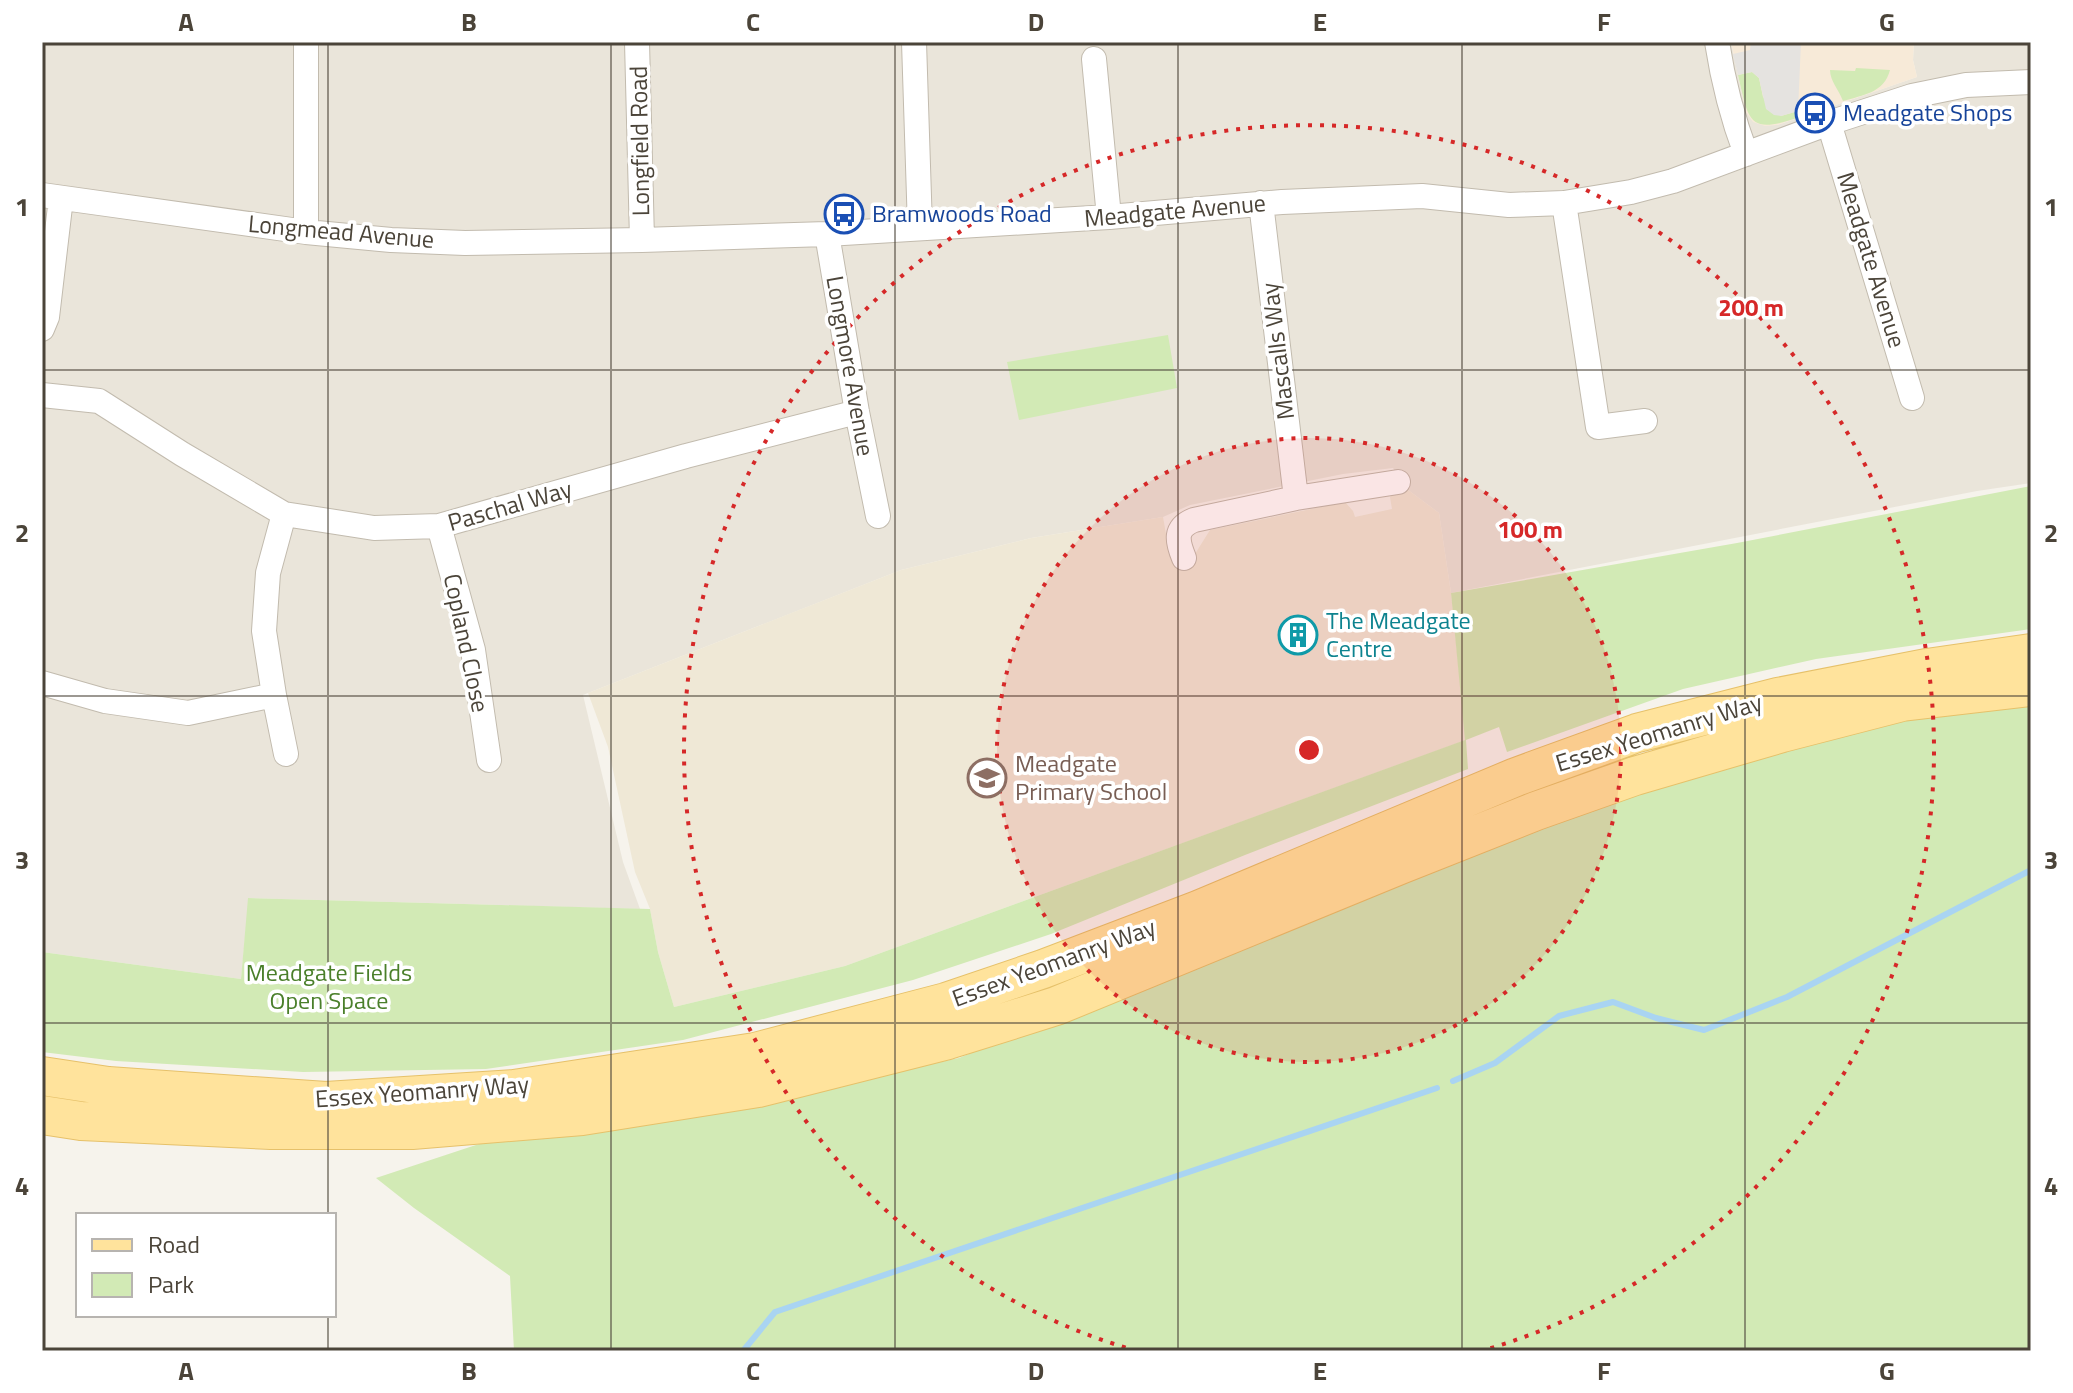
<svg xmlns="http://www.w3.org/2000/svg" width="2073" height="1393" viewBox="0 0 2073 1393" font-family="'Titillium Web',sans-serif">
<style>
.residential{fill:#eae5da}
.commercial{fill:#f7ead8}
.education{fill:#efe8d6}
.green{fill:#d2eab5}
.parking{fill:#e5e3e0}
.lines{fill:none;stroke-linecap:round;stroke-linejoin:round}
.stream{stroke:#a9d4f2;stroke-width:6}
.street-casing{stroke:#c2bbae;stroke-width:26}
.primary-casing{stroke:#e6c16a;stroke-width:40}
.street{stroke:#fff;stroke-width:24}
.primary{stroke:#ffe39c;stroke-width:38}
.grid{fill:none;stroke:#4b4439;stroke-width:2;stroke-opacity:0.55}
.ring{fill:none;stroke:#d62828;stroke-width:4;stroke-dasharray:4 8}
.labels{text-anchor:middle;stroke-width:7;stroke-linejoin:round;paint-order:stroke}
.transit-label{font-size:24px;fill:#164399;stroke:#fff;text-anchor:start}
.street-label{font-size:24px;fill:#4b4439;stroke:#fff}
.culture-label{font-size:24px;fill:#0d838f;stroke:#fff;text-anchor:start}
.education-label{font-size:24px;fill:#785e54;stroke:#fff;text-anchor:start}
.park-label{font-size:24px;fill:#4a7f2a;stroke:#fff}
.centre{fill:#d62828;stroke:#fff;stroke-width:4}
.ring-label{font-size:24px;text-anchor:middle;font-weight:bold;fill:#d62828;stroke:#fff;stroke-width:7;stroke-linejoin:round;paint-order:stroke}
.neatline{fill:none;stroke:#4b4439;stroke-width:3}
.grid-label{font-size:26px;text-anchor:middle;font-weight:bold;fill:#4b4439}
</style>
<rect width="100%" height="100%" fill="#f6f3ec"/>
<path class="residential" d="M42,42H1731L1746,112L1777,125L1917,77L1913,60L1914,42H2031V483L1977,491L1451,593L1439,513L1408,490L1393,468L1343,474L1190,505L1163,517L1031,538L901,570L583,695L623,862L640,909L249,898L241,979L42,952Z"/>
<path class="commercial" d="M1731,42H1914L1913,60L1917,77L1777,125L1765,126L1753,122L1746,112Z"/>
<path class="education" d="M1408,490L1439,513L1451,593L1466,740L845,966L674,1007L658,952L650,909L635,872L608,747L588,693L901,570L1031,538L1163,517L1169,551L1174,564L1195,554L1210,530L1345,502L1353,511L1355,517L1392,509L1390,497L1394,492Z"/>
<path class="green" d="M1856,68L1890,70C1884,93 1863,95 1843,101C1839,90 1830,81 1830,70L1855,71Z
M1752,72L1759,78L1763,97L1781,116L1798,111L1800,117C1748,135 1749,122 1738,75Z
M1168,335L1177,388L1019,420L1007,362Z
M2031,486V629L1816,659L1683,689L1507,752L1499,727L1466,740L1468,769L1245,855L1051,934L913,980L683,1040L486,1069L303,1072L116,1061L42,1052V952L241,979L248,898L650,909L658,952L674,1007L845,966L1465,740L1451,593L1737,543Z
M2031,704V1351H514L510,1276L414,1208L376,1178L485,1142L738,1106L959,1058L1547,814L1884,721Z"/>
<path class="parking" d="M1751,42H1801L1798,111L1781,116L1774,115L1766,109L1759,78L1752,72L1738,75L1733,54L1750,50Z"/>
<g class="lines">
<path class="stream" d="M1453,1081L1495,1063L1559,1016L1613,1002L1656,1018L1704,1030L1787,997L2031,870
M743,1351L775,1312L1437,1088"/>
<defs>
<path id="street" d="M306,42V232
M637,42L642,240
M914,42L920,228
M1717,42C1723,81 1732,117 1746,154
M1094,59L1109,217
M1829,123L1912,398
M42,195L306,232L391,240L465,243L642,240L827,234L1109,217L1282,202L1422,196L1509,205L1564,203L1631,192L1673,181L1829,123L1912,96L1966,85L2031,82
M1261,203L1296,498L1398,482
M1564,203L1598,427L1645,421
M827,234L857,412L878,516
M42,329L47,317L61,198
M42,395L99,401L182,454L284,514L374,528L439,526L686,456L857,412
M439,526L473,650L489,760
M1184,558C1177,541 1174,528 1194,520L1296,498
M42,683L105,701L188,713L274,695L264,631L268,573L284,514
M274,695L286,754"/>
<path id="primary" d="M42,1076L108,1086L326,1101L514,1089L755,1052L946,1002L1043,969L1198,910L1516,777L1637,733L1778,697L1927,668L2031,653
M42,1115L81,1121L271,1130H412L582,1116L758,1088L948,1040L1056,1006L1400,865L1536,811L1635,776L1782,733L1902,702L2031,687"/>
</defs>
<use href="#street" class="street-casing"/>
<use href="#primary" class="primary-casing"/>
<use href="#street" class="street"/>
<use href="#primary" class="primary"/>
</g>
<path class="grid" d="M328,42V1215M611,42V1351M895,42V1351M1178,42V1351M1462,42V1351M1745,42V1351M42,370H2031M42,696H2031M42,1023H2031M328,1315V1351"/>
<circle cx="1309" cy="750" r="312" fill="#d62828" fill-opacity=".12"/>
<g class="ring">
<circle cx="1309" cy="750" r="312"/>
<path d="M1137 1351A625 625 0 1 1 1481 1351"/>
</g>
<defs>
<symbol id="bus-ring" viewBox="-11 -11 22 22"><circle r="9.5" fill="#fff" stroke="#1a4fb4" stroke-width="1.5"/><path d="M-5-6H5V4H4V6H2V4H-2V6H-4V4H-5ZM-3.5-4V0h7V-4ZM-3.5 1.2v1.5H-2V1.2ZM2 1.2v1.5H3.5V1.2Z" fill="#1a4fb4"/></symbol>
<symbol id="building-ring" viewBox="-11 -11 22 22"><circle r="9.5" fill="#fff" stroke="#0f9aa8" stroke-width="1.5"/><path d="M-4-6H4V6H1V3H-1V6H-4ZM-2.5-4.3h1.7v1.8h-1.7ZM.8-4.3h1.7v1.8H.8ZM-2.5-1h1.7V.8h-1.7ZM.8-1h1.7V.8H.8Z" fill="#0f9aa8"/></symbol>
<symbol id="school-ring" viewBox="-11 -11 22 22"><circle r="9.5" fill="#fff" stroke="#8d6e63" stroke-width="1.5"/><path d="M0-5L7-2L0 1L-7-2ZM-4 1L0 2.5L4 1V4Q0 6-4 4Z" fill="#8d6e63"/></symbol>
</defs>
<g fill-rule="evenodd">
<use href="#bus-ring" x="1793" y="91" width="44" height="44"/>
<use href="#bus-ring" x="822" y="192" width="44" height="44"/>
<use href="#building-ring" x="1276" y="613" width="44" height="44"/>
<use href="#school-ring" x="965" y="756" width="44" height="44"/>
</g>
<g class="labels">
<g class="transit-label">
<text x="1843" y="121">Meadgate Shops</text>
<text x="872" y="222">Bramwoods Road</text>
</g>
<g class="street-label">
<text transform="translate(640 141) rotate(-91)" y="8">Longfield Road</text>
<text transform="translate(1175 211) rotate(-5)" y="8">Meadgate Avenue</text>
<text transform="translate(341 232) rotate(5)" y="8">Longmead Avenue</text>
<text transform="translate(1871 260) rotate(73)" y="8">Meadgate Avenue</text>
<text transform="translate(1278 351) rotate(-97)" y="8">Mascalls Way</text>
<text transform="translate(850 366) rotate(80)" y="8">Longmore Avenue</text>
<text transform="translate(510 506) rotate(-16)" y="8">Paschal Way</text>
<text transform="translate(466 643) rotate(78)" y="8">Copland Close</text>
<text transform="translate(1659 733) rotate(-17)" y="8">Essex Yeomanry Way</text>
<text transform="translate(1054 963) rotate(-20)" y="8">Essex Yeomanry Way</text>
<text transform="translate(422 1092) rotate(-4)" y="8">Essex Yeomanry Way</text>
</g>
<g class="culture-label">
<text x="1326" y="629">The Meadgate<tspan x="1326" dy="28">Centre</tspan></text>
</g>
<g class="education-label">
<text x="1015" y="772">Meadgate<tspan x="1015" dy="28">Primary School</tspan></text>
</g>
<g class="park-label">
<text x="329" y="981">Meadgate Fields<tspan x="329" dy="28">Open Space</tspan></text>
</g>
</g>
<circle cx="1309" cy="750" r="12" class="centre"/>
<g class="ring-label">
<text x="1751" y="316">200 m</text>
<text x="1530" y="538">100 m</text>
</g>
<rect width="2073" height="1393" fill="none" stroke="#ffffff" stroke-width="88"/>
<rect x="76" y="1213" width="260" height="104" fill="#ffffff" stroke="#b7b4b0" stroke-width="2"/>
<rect x="92" y="1239" width="40" height="12" fill="#ffe39c" stroke="#b7b4b0" stroke-width="2"/>
<text x="148" y="1253" font-size="24" fill="#4b4439">Road</text>
<rect x="92" y="1273" width="40" height="24" fill="#d2eab5" stroke="#b7b4b0" stroke-width="2"/>
<text x="148" y="1293" font-size="24" fill="#4b4439">Park</text>
<rect x="44" y="44" width="1985" height="1305" class="neatline"/>
<g class="grid-label">
<text x="186" y="31">A</text>
<text x="469" y="31">B</text>
<text x="753" y="31">C</text>
<text x="1036" y="31">D</text>
<text x="1320" y="31">E</text>
<text x="1604" y="31">F</text>
<text x="1887" y="31">G</text>
<text x="22" y="216">1</text>
<text x="2051" y="216">1</text>
<text x="22" y="542">2</text>
<text x="2051" y="542">2</text>
<text x="22" y="869">3</text>
<text x="2051" y="869">3</text>
<text x="22" y="1195">4</text>
<text x="2051" y="1195">4</text>
<text x="186" y="1380">A</text>
<text x="469" y="1380">B</text>
<text x="753" y="1380">C</text>
<text x="1036" y="1380">D</text>
<text x="1320" y="1380">E</text>
<text x="1604" y="1380">F</text>
<text x="1887" y="1380">G</text>
</g>
</svg>
